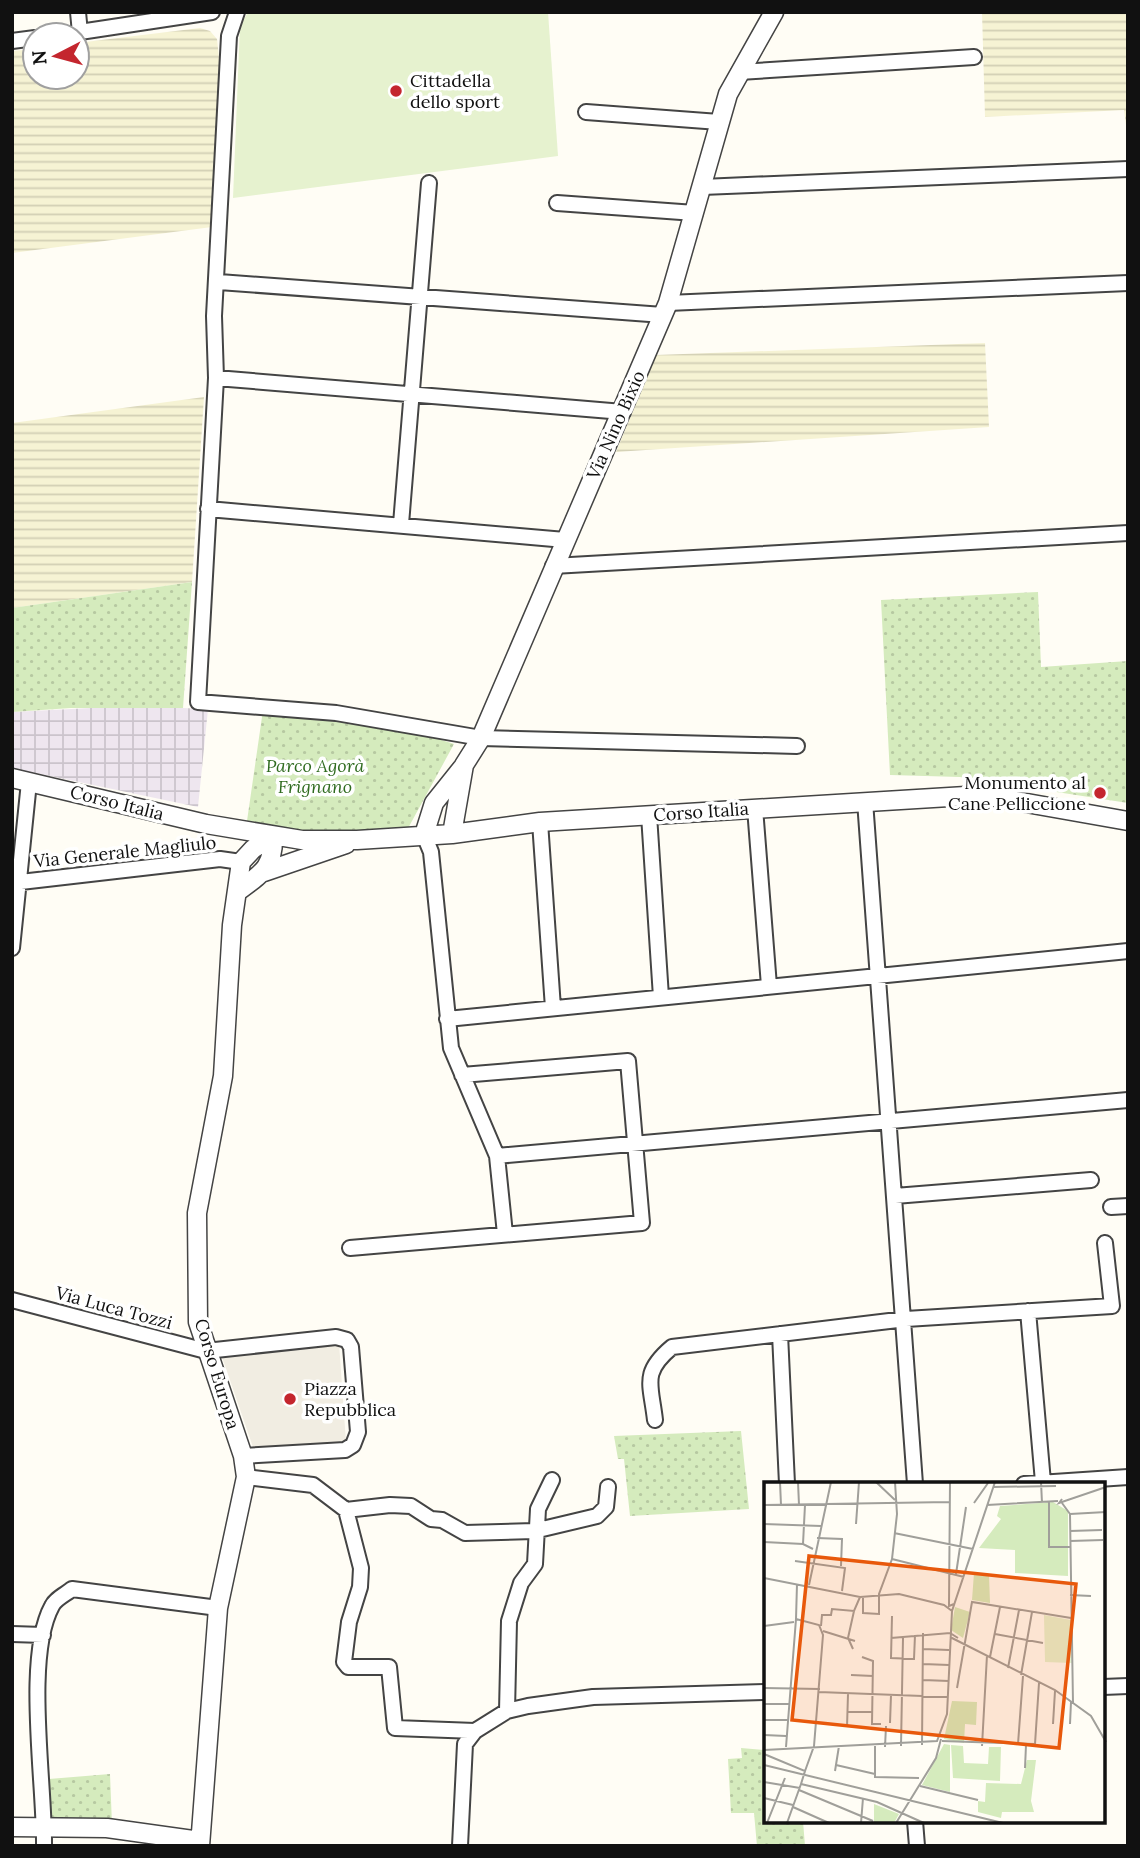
<svg xmlns="http://www.w3.org/2000/svg" width="1140" height="1858" viewBox="0 0 1140 1858" font-family="Lora,serif">
<style>
.industrial{fill:url(#industrial-grid)}
.farmland{fill:url(#farmland-rules)}
.green{fill:url(#green-dots)}
.pitch{fill:#e6f2cf}
.plaza{fill:#f1ede2}
.lines{fill:none;stroke-linecap:round;stroke-linejoin:round}
.minor-casing{stroke:#444;stroke-width:18}
.tertiary-casing{stroke:#444;stroke-width:21}
.minor{stroke:#fff;stroke-width:14}
.tertiary{stroke:#fff;stroke-width:18}
.poi-dot{fill:#c4262e;stroke:#fff;stroke-width:2.5}
.labels{text-anchor:middle;stroke-width:7;stroke-linejoin:round;paint-order:stroke}
.poi-label{font-size:18px;fill:#111;stroke:#fff;text-anchor:start}
.street-label{font-size:18px;fill:#111;stroke:#fff}
.park-label{font-size:18px;font-style:italic;fill:#2f6b1f;stroke:#fff}
.inset-road{fill:none;stroke:#a09f9a;stroke-width:2}
.view{fill:#e8590c;fill-opacity:0.15;stroke:#e8590c;stroke-width:3.5}
.inset-edge{fill:none;stroke:#111;stroke-width:3.5}
</style>
<defs>
<pattern id="industrial-grid" width="8" height="8" patternUnits="userSpaceOnUse" patternTransform="scale(1.75)"><rect width="8" height="8" fill="#eee6ef"/><path d="M0 4h8M4 0v8" fill="none" stroke="#cbc4cc"/></pattern>
<pattern id="farmland-rules" width="6" height="5" patternUnits="userSpaceOnUse" patternTransform="scale(1.75)"><rect width="6" height="5" fill="#f6f3d4"/><path d="M0 2.5h6" fill="none" stroke="#d2cfb5"/></pattern>
<pattern id="green-dots" width="8" height="8" patternUnits="userSpaceOnUse" patternTransform="scale(1.75)"><rect width="8" height="8" fill="#d5ebbd"/><path d="M2 2h.1M6 6h.1" fill="none" stroke="#b6c8a1" stroke-width="1.8" stroke-linecap="round"/></pattern>
</defs>
<rect width="100%" height="100%" fill="#fffdf5"/>
<path class="industrial" d="M130,706L208,709L198,807L12,768V712Z"/>
<path class="farmland" d="M982,12H1128V140L1124,110L985,117Z
M200,28L210,31L217,39L220,67L212,227L12,253V51L35,49V77H77V43Z
M985,343L989,427L616,452L656,355Z
M204,397L192,582L12,608V423Z"/>
<path class="green" d="M192,582L183,708H71L12,712V608Z
M1038,592L1041,667L1128,661V803L960,777L890,775L881,600Z
M263,710L432,737L454,744L406,832H250L247,821Z
M741,1431L749,1509L630,1516L624,1459H618L614,1436Z
M741,1748L765,1750L766,1821H803L805,1846H757L754,1813H731L728,1759L742,1758Z
M110,1774L112,1825L51,1817L49,1779Z"/>
<path class="pitch" d="M248,12H548L558,156L233,198L240,26Z"/>
<path class="plaza" d="M339,1343L346,1442L254,1450L222,1357Z"/>
<g class="lines">
<defs>
<path id="minor" d="M78,12L80,33
M237,12L229,36L214,316L216,378L198,702L336,713L481,738L797,746
M60,35L212,12
M12,41L35,38
M739,72L974,57
M586,112L719,122
M702,187L1128,169
M557,203L695,213
M219,282L663,315
M668,303L1128,283
M216,378L623,412
M208,509L565,540
M401,524L429,183
M553,566L1128,533
M865,801L915,1484
M755,808L769,986
M649,815L661,997
M540,822L553,1008
M424,835L431,852L451,1048L497,1156L505,1234
M12,883L220,859L241,862
M12,948L29,782
M447,1019L1128,951
M497,1156L1128,1100
M895,1196L1091,1180
M1111,1207L1128,1206
M350,1248L642,1223L628,1061L462,1075
M12,1300L206,1351L336,1337L347,1340L351,1347L358,1432L353,1445L345,1450L243,1456
M1028,1311L1043,1482
M780,1334L787,1484
M655,1420C651,1384 641,1373 672,1347L906,1319L1112,1306L1105,1243
M246,1477L313,1485L346,1510L361,1568L360,1587L349,1622L344,1662L348,1667H389L395,1728L475,1731
M1024,1484L1128,1477
M346,1510L390,1505L411,1506L431,1519L442,1520L465,1533L534,1531L597,1516L606,1507L608,1487
M12,1634L43,1635
M1103,1687L1128,1686
M507,1711L509,1621L521,1583L535,1564L538,1509L552,1480
M915,1821L917,1846
M44,1846C45,1785 24,1657 52,1606C55,1599 66,1594 72,1589L218,1608
M460,1846L465,1744L475,1731L507,1711L528,1706L593,1697L766,1692"/>
<path id="tertiary" d="M12,778L206,824L302,840H357L452,834L540,822L982,795L1128,821
M452,834L464,765L481,738L668,303L728,94L774,12
M424,835L434,803L462,768
M264,872L346,844
M237,892C261,874 274,868 273,836
M12,1827L107,1828L200,1841
M200,1846L218,1608L246,1477L243,1456L198,1322L197,1213L223,1076L232,925L241,862L253,849L273,836"/>
</defs>
<use href="#minor" class="minor-casing"/>
<use href="#tertiary" class="tertiary-casing"/>
<use href="#minor" class="minor"/>
<use href="#tertiary" class="tertiary"/>
</g>
<g class="poi-dot">
<circle cx="396" cy="91" r="7"/>
<circle cx="1100" cy="793" r="7"/>
<circle cx="290" cy="1399" r="7"/>
</g>
<g class="labels">
<g class="poi-label">
<text x="410" y="87">Cittadella<tspan x="410" dy="21">dello sport</tspan></text>
<text x="1086" y="789" text-anchor="end">Monumento al<tspan x="1086" dy="21">Cane Pelliccione</tspan></text>
<text x="304" y="1395">Piazza<tspan x="304" dy="21">Repubblica</tspan></text>
</g>
<g class="street-label">
<text transform="translate(616 425) rotate(-66)" y="6">Via Nino Bixio</text>
<text transform="translate(117 803) rotate(14)" y="6">Corso Italia</text>
<text transform="translate(701 812) rotate(-4)" y="6">Corso Italia</text>
<text transform="translate(125 852) rotate(-6)" y="6">Via Generale Magliulo</text>
<text transform="translate(114 1308) rotate(15)" y="6">Via Luca Tozzi</text>
<text transform="translate(217 1374) rotate(73)" y="6">Corso Europa</text>
</g>
<g class="park-label">
<text x="315" y="772">Parco Agorà<tspan x="315" dy="21">Frignano</tspan></text>
</g>
</g>
<g transform="translate(764 1482)">
<rect width="341" height="341" fill="#fffdf5"/>
<path d="M289,20L304,29V94L251,91V68L215,66L237,37L233,34L236,24ZM210,91L225,93L226,121L208,118ZM191,125L206,130L199,156L187,148ZM188,219L213,220L212,243L201,242L200,261L180,257ZM180,262L186,263V310L158,303ZM187,263L199,264L200,281L224,282L225,265H237L236,299L189,296ZM263,278H272L267,319L270,330H238L237,336L214,330V319L221,320L222,301L257,302ZM110,322L135,332L130,341H110Z" fill="#d5ebbd"/>
<path d="M280,133L307,138L308,181L281,180Z" fill="#e6f2cf"/>
<path class="inset-road" d="M16,0L17,23M34,0L35,23M112,0L131,18M186,0L185,124L190,122M277,0L278,21M229,5L292,4M298,17L295,21L342,5M285,20V65H306M210,21L224,1M298,21L306,32L309,221M0,23L185,20M223,23L294,19M306,32L342,30M0,42L57,44M92,42L95,0M306,49L338,48M130,51L209,67M53,56L78,57L77,84M306,59L339,58M0,60L39,62L49,67M39,62L41,23M128,77L200,95M31,79L81,86L78,109M192,92L202,25M0,96L96,115L135,112L180,123L188,129M33,102L32,137L55,143L59,153L50,264L41,289M45,103L67,0M306,113L327,114M99,115V131L115,132V112L128,77L133,32L131,0M128,134L127,176L150,177L151,153M0,144L30,140M57,144L58,133H67L68,127L90,129L96,115M59,149L91,159M231,152L279,161M186,155L291,208L327,234L342,260M127,156L186,151L194,156M89,167L84,156L90,129M159,167L185,168M98,175L109,179L108,242H117M226,175L236,125M159,182L185,183M244,186L255,128M87,193L109,194M257,193L268,130M159,198L185,199M0,206L56,207M193,206L208,120L307,136M55,210L184,215M0,222H25M84,230H108M0,238H24M126,241L127,213M289,242L291,209M306,242L307,220M83,245L84,212M0,253L22,254M178,259L271,262L275,201M254,262L259,194M158,263L159,151M111,264V295L155,296M137,264L139,156M218,264L223,173M22,265L32,137M121,265L122,244M0,268L173,259L183,232L188,129L231,0M0,272L41,289L37,302L113,320L160,341M0,283L239,341M72,283L111,292M261,286L262,263M71,289L75,264M0,300L36,306M156,304L214,318M35,308L109,339M0,316L29,323M29,325L65,341M3,341L21,296M23,341L37,302M97,341L99,316M132,341L172,276L177,257"/>
<path class="view" d="M45,74L312,102L295,266L28,238Z"/>
<rect width="341" height="341" class="inset-edge"/>
</g>
<rect width="1140" height="1858" fill="none" stroke="#111111" stroke-width="28"/>
<g transform="translate(56 56) rotate(264)"><circle r="33" fill="#ffffff" stroke="#a0a0a0" stroke-width="2"/>
<path d="M0-5L12 26L0 18L-12 26Z" fill="#c4262e"/>
<text y="-10" font-size="19" font-weight="bold" text-anchor="middle" fill="#111111">N</text>
</g>
</svg>
